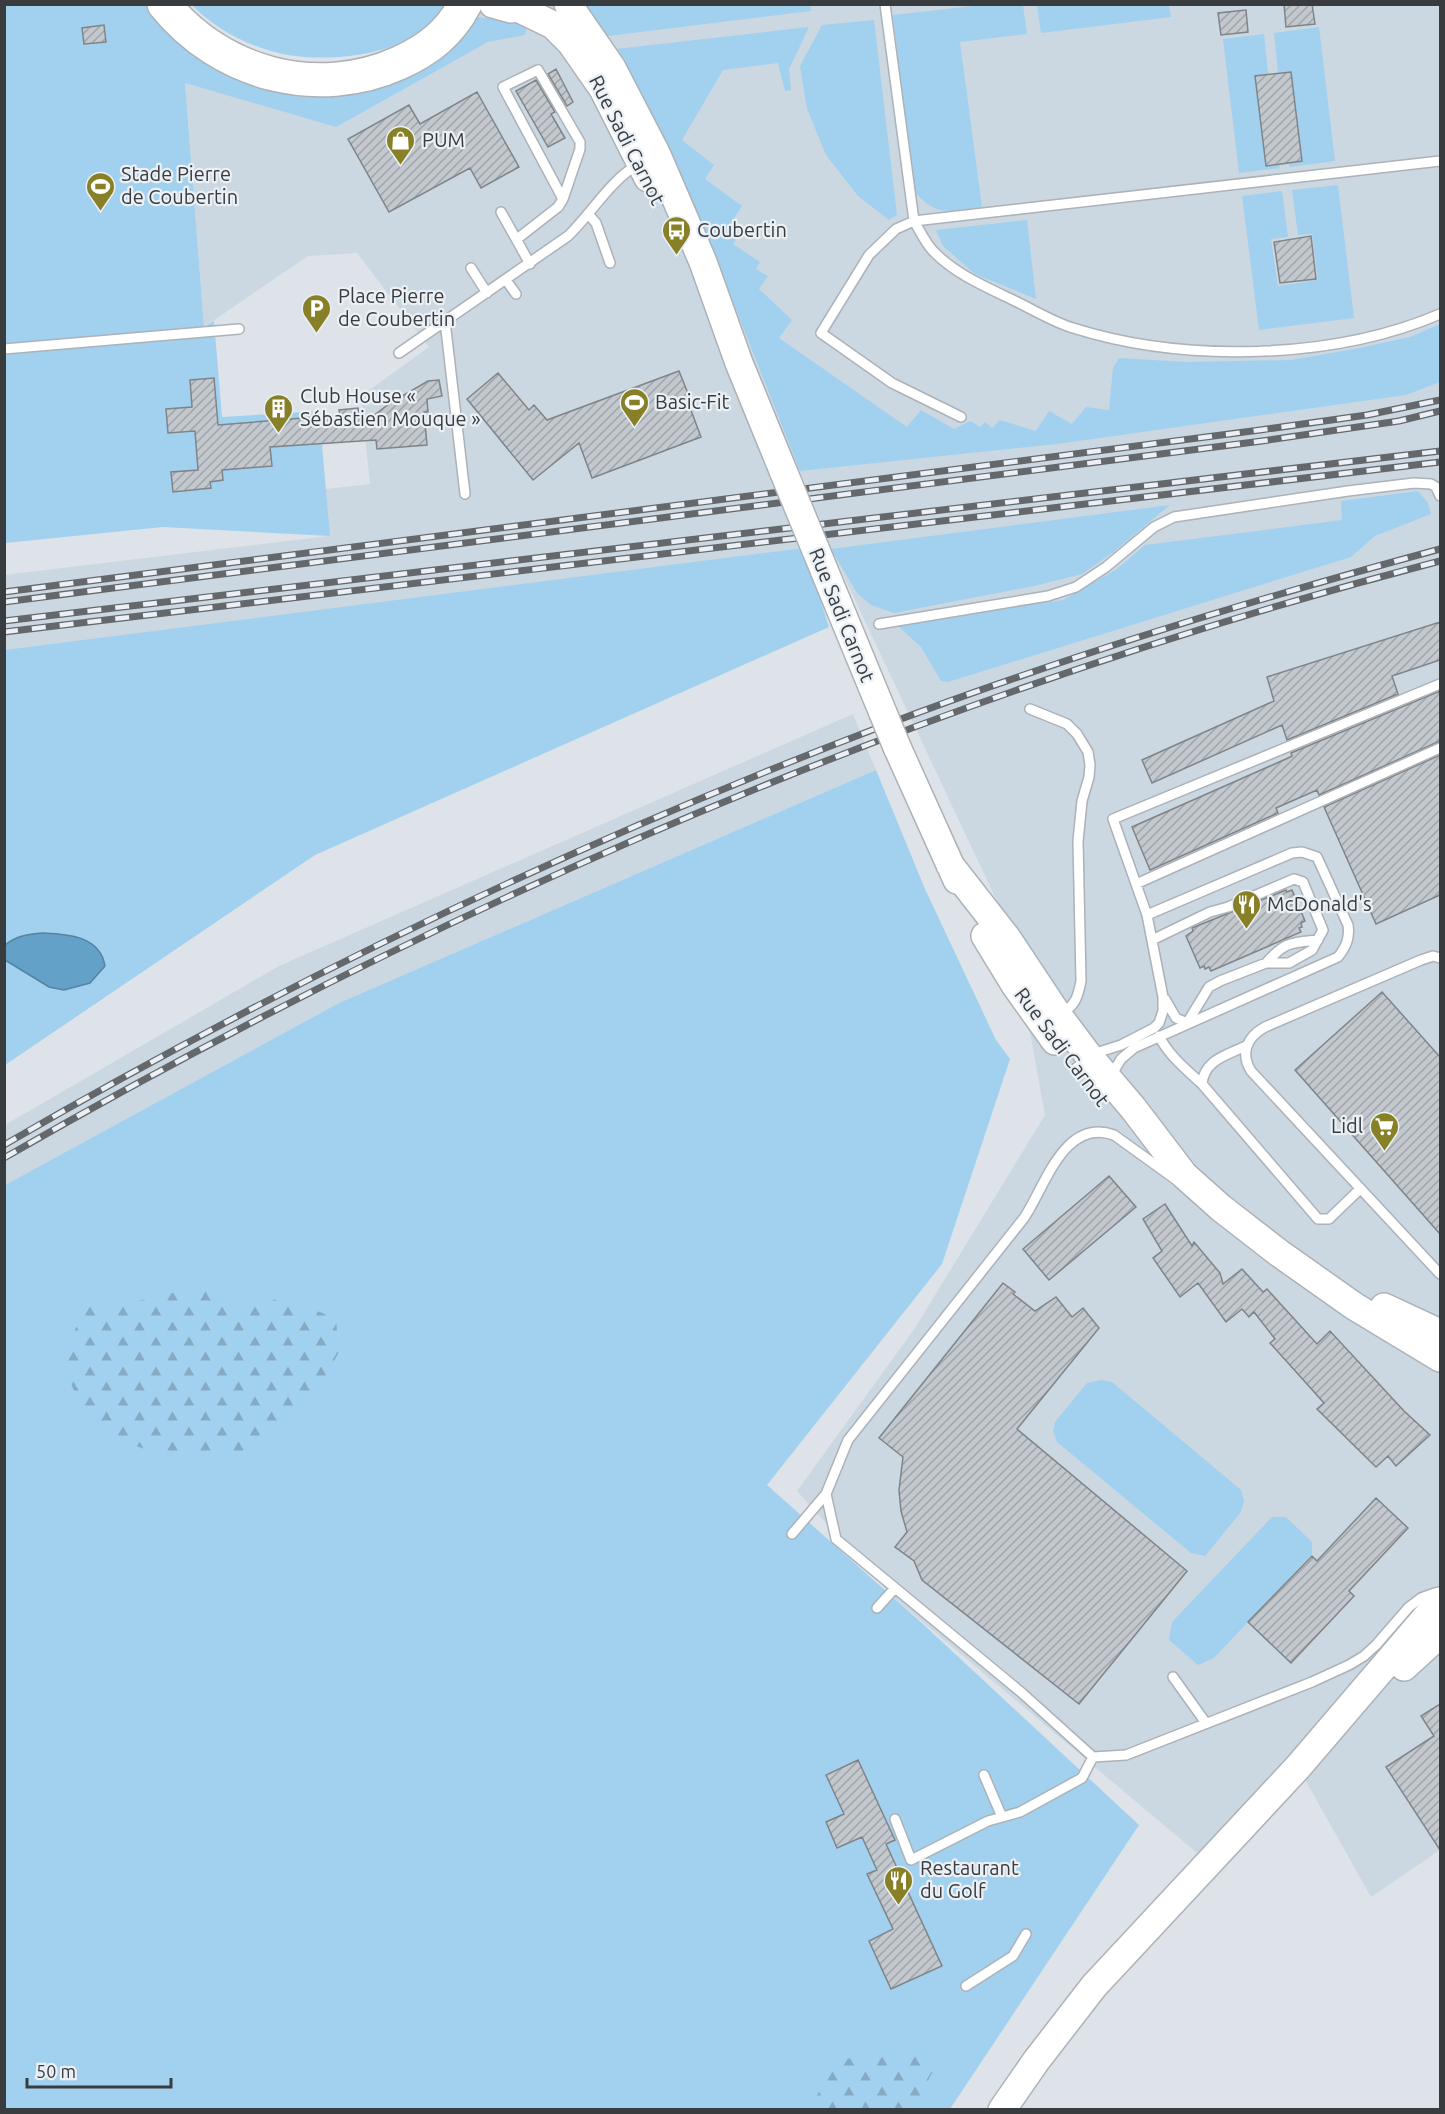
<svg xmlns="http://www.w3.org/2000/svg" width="1445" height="2114" viewBox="0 0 1445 2114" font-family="Ubuntu,sans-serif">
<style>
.built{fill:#cbd8e2}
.grass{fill:#a2d0ef}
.forest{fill:url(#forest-firs)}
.water{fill:#63a1c9;stroke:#56839f;stroke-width:1.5}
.building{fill:url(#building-hatch);stroke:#7f8489;stroke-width:1.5}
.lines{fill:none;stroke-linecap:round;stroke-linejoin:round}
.lane-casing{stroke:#acb2b7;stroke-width:12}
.secondary-casing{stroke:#acb2b7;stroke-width:30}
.highway-casing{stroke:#acb2b7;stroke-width:36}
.lane{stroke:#fff;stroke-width:9}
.secondary{stroke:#fff;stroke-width:27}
.highway{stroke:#fff;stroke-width:33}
.rail-casing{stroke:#64686b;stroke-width:7}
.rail{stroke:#eaf0f5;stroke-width:4.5;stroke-dasharray:14;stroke-linecap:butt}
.secondary-bridge-casing{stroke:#acb2b7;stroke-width:30;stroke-linecap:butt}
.secondary-bridge{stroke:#fff;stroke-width:27}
.labels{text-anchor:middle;stroke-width:4.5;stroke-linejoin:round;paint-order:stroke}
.poi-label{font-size:20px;fill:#393c3e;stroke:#eaf0f5;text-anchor:start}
.street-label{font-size:20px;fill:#393c3e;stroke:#eaf0f5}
</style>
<defs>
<pattern id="forest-firs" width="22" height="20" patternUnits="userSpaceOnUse" patternTransform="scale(1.5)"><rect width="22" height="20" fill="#a2d0ef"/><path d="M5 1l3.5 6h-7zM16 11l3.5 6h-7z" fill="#85aac3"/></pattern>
<pattern id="building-hatch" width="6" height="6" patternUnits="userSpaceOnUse" patternTransform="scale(1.5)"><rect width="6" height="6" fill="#c2c8cd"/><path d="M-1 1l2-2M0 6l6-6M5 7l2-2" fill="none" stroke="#9fa4a8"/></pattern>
</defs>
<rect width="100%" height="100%" fill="#dde3e8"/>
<path class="built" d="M458,5H1440V1850L1371,1897L1298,1767L1197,1853L893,1597L797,1491L915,1328L1045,1115L1012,933L831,549L800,471L774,475L804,548L5,655L4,575L329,536L326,489L370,484L361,396L429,347L357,253L308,256L204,327L185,83L336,126Z
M853,714L876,770L339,1003L5,1185V1125L279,966Z"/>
<path class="grass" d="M810,4L811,11L608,36L583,5Z
M5,5H148L300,91L471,17L507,19L528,23L525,35L488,42L336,127L185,83L204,327L214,321L222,417L319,411L330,536L163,527L5,543Z
M192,5H445C419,54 338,63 288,55C253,49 216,30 192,5Z
M982,5H1023L1027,34L960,42L982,207C950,211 937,218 914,191L893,15Z
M1037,5H1169L1171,17L1041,33Z
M874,20L897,215L889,220L858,196L826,155L807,109L800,66L822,25Z
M809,27L789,69L791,90L785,91L778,63L723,70L682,140L714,165L705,179L742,206L729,226L740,234L733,244L760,262L756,269L768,276L759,289L792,320L779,338L907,427L921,410L954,429L970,421L980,427L985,422L992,428L1000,420L1036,431L1049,411L1072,424L1086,407L1109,410L1113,368L1119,358L1186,362L1291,360L1354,349L1410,337L1440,324V382L1406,395L1057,444L800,471L697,211L666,142L616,49Z
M1319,27L1335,161L1289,167V163L1302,160L1291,72L1278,73L1274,33Z
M1264,34L1268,74L1255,76L1266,165L1279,164L1280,168L1239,173L1223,39Z
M1338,185L1354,318L1259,330L1242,196L1282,191L1288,237L1271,239L1278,286L1318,280L1312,234L1298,235L1292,190Z
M1027,220L1036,299L975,274L943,246L936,230Z
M1418,491L1428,503L1431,514L1375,536L1351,557L948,682L941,681L921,647L897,625L1063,600L1117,569L1145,545L1342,520L1341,501Z
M1170,505L1115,551L1082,574L1034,586L894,613L871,605L857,593L831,549Z
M804,548L829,627L315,855L5,1065V650Z
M876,770L925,889L996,1040L1010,1059L942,1264L767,1485L924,1625L1139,1825L950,2109L5,2110V1185L339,1003Z
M1101,1380L1112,1382L1241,1490L1244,1501L1241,1512L1205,1556L1191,1553L1057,1442L1053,1431L1055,1422L1087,1383Z
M1272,1517H1286L1312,1542V1554L1214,1658L1198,1665L1169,1640L1172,1622Z"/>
<path class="forest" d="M185,1290H210L231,1311L285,1297L336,1319L339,1352L321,1384L299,1407L242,1452L206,1457L166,1456L109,1437L81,1406L62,1364L84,1307L129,1303Z
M942,2054L913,2109H810L836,2059Z"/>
<path class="water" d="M43,933C68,934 100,936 105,966L90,983L64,990L49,987L5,960V945C16,936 28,934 43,933Z"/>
<path class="building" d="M1284,4H1312L1315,24L1286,27Z
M1246,10L1248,32L1221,35L1218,13Z
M104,25L106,42L84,44L82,28Z
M556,69L573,102L567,106L548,74Z
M1291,72L1302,161L1266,166L1255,76Z
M536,80L555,112L551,114L565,138L548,147L516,91Z
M477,92L519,167L481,188L470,168L389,212L348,139L409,105L420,124Z
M1311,236L1316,279L1280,283L1274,242Z
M679,371L689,396L686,397L701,437L592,478L579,443L533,480L467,399L498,373L529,410L534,405L547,420Z
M214,378L218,425L340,415L339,410L358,408L360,426L390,403L428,381L439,380L442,396L427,399L428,412H424L427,445L377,449L376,440L270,447L272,466L222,470L223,480L210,482L211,488L173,492L171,472L198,470L195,431L168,433L166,409L192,407L190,380Z
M1440,622V660L1392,676L1398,694L1287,740L1282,725L1152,783L1142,760L1274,701L1267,677Z
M1440,691V741L1319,795L1317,790L1276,808L1278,813L1150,870L1132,827L1286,759L1292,756L1291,753Z
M1440,755V895L1376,924L1324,807Z
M1286,890L1287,892L1292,890L1305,921L1301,923L1302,927L1299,928L1301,932L1211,971L1209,967L1205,969L1204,966L1200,968L1186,936L1193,931L1192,928Z
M1382,992L1440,1057V1234L1295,1070Z
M1109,1176L1136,1207L1049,1280L1023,1249Z
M1165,1204L1192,1246L1194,1242L1220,1273L1223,1284L1242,1269L1263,1292L1267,1289L1317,1344L1330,1331L1404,1411L1430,1435L1396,1466L1388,1456L1376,1467L1317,1409L1324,1403L1270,1343L1275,1339L1254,1312L1249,1317L1242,1309L1226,1322L1198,1283L1180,1297L1153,1258L1162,1251L1143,1219Z
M1003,1283L1015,1292L1013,1294L1035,1311L1056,1297L1072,1317L1083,1308L1099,1328L1017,1429L1187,1571L1079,1704L922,1580L914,1561L895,1547L907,1532L901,1511L899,1490L903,1457L879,1438Z
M1376,1498L1408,1528L1349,1591L1354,1596L1291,1663L1248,1622L1312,1556L1317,1561Z
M1440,1704V1850L1386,1767L1434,1736L1421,1716Z
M858,1760L895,1840L886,1844L942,1966L891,1989L869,1941L893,1929L867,1874L877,1870L862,1837L837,1848L826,1822L844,1814L826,1775Z"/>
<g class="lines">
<defs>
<path id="lane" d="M885,4L914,221C920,231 926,244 934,252C957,275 986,287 1015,301C1034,310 1053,322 1073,328C1184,363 1333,360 1440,314
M501,212L530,264
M589,215L596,223L610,263
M517,239L558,207L563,199L503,87L538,70L580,142V149L563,199
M471,268L487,293
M506,280L516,294
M445,321L465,494
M4,349L239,329
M399,353L568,236C591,214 612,178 639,164
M961,417L892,383L821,333L869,255L896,229L914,221L1440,161
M879,624L1048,596L1076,587L1106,567L1154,527L1174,517L1348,491L1414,483L1431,484L1436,487L1440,496
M1030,709L1067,724L1077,734L1088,752L1090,765L1089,777L1082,801L1078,841L1081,981C1078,997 1075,1007 1059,1014
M1136,884L1440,748
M1147,915L1113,819L1440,684
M1152,940L1210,912L1228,907L1294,879L1303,882L1323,930L1312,950L1289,963H1266L1220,981L1209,987L1187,1023
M1440,958L1433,956L1421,960L1265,1027C1247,1037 1240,1053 1251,1071L1440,1274
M1266,963C1285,942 1289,943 1318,940
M1165,999L1176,1018L1187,1023
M1159,1036C1169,1056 1187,1070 1202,1084
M1246,1046C1227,1055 1204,1060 1202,1084L1318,1219H1329L1360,1189
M1076,1068L1096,1053L1121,1045L1154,1028L1159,1023L1163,1011V997L1147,915L1292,853L1302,852L1317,857L1348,925C1350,938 1346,947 1338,957L1134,1048L1121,1059L1108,1081L1095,1092
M1175,1179L1114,1135C1064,1117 1045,1187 1024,1218L848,1440L826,1494L836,1539L1022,1693L1093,1757L1126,1755L1312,1682L1349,1665L1364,1656L1376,1645L1409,1607L1421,1598L1435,1593
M792,1534L826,1494
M877,1608L895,1588
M1173,1677L1206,1723
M984,1775L1002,1817
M895,1819L911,1860L988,1821L1020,1812L1082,1778L1093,1757
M966,1986L1013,1956L1026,1934"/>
<path id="secondary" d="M493,4L511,9L532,4
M568,4L612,68L657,155L703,262L739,363L784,473
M518,8L553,25L571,43L603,89L648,178
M815,548L883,713
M897,747L957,880
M950,865L1007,938L1058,1015L1088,1055L1133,1108L1184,1175L1221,1208L1279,1253L1354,1306L1440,1358
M985,936L1015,985L1055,1041
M1384,1307L1440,1333
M1404,1667L1440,1634
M1002,2110L1036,2061L1094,1986L1298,1767L1440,1601"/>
<path id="highway" d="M164,4C220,74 317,100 399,63C428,50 450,33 465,4"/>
</defs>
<use href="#lane" class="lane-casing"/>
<use href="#secondary" class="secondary-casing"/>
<use href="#highway" class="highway-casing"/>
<use href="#lane" class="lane"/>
<use href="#secondary" class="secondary"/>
<use href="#highway" class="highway"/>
<defs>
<path id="rail" d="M4,592L1260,430L1367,415L1440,400
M4,602L1262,441L1399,421L1440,411
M4,621L1440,451
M4,632L1440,462
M4,1145C285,982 577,842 880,727C1063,657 1252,600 1440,549
M4,1158C456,898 935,692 1440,561"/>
</defs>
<use href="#rail" class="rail-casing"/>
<use href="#rail" class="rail"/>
<defs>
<path id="secondary-bridge" d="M784,473L815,548
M883,713L897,747"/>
</defs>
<use href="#secondary-bridge" class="secondary-bridge-casing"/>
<use href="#secondary-bridge" class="secondary-bridge"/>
</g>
<defs>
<symbol id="shop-pin" viewBox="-11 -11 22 30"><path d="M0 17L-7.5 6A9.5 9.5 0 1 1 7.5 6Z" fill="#888027" stroke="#eaf0f5"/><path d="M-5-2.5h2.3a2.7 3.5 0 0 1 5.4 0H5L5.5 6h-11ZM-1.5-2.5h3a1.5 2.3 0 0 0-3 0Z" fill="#fff"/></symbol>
<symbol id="stadium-pin" viewBox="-11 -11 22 30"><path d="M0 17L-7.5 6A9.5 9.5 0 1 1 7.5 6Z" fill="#888027" stroke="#eaf0f5"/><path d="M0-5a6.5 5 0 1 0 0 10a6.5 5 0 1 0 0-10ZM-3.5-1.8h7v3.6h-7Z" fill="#fff"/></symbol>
<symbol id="bus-pin" viewBox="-11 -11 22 30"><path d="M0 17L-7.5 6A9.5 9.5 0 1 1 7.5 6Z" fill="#888027" stroke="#eaf0f5"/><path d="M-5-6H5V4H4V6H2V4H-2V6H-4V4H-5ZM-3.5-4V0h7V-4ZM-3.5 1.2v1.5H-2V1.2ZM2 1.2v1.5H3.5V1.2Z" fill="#fff"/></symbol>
<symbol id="parking-pin" viewBox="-11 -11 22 30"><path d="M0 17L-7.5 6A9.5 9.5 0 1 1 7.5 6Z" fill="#888027" stroke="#eaf0f5"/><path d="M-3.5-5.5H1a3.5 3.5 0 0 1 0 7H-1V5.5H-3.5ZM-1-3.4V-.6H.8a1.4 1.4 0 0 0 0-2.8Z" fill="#fff"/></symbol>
<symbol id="building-pin" viewBox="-11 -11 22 30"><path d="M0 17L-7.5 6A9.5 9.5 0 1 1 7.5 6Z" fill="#888027" stroke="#eaf0f5"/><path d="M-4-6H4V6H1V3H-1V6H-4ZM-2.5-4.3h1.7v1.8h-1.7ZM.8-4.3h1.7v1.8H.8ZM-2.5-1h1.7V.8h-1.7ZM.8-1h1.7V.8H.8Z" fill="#fff"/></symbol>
<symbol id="restaurant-pin" viewBox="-11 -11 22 30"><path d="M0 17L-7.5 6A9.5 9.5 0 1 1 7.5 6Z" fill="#888027" stroke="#eaf0f5"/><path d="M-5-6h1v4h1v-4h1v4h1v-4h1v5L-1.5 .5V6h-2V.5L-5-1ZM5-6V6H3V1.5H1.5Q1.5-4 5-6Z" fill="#fff"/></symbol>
<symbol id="supermarket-pin" viewBox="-11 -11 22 30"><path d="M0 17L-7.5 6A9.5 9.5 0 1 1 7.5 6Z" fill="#888027" stroke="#eaf0f5"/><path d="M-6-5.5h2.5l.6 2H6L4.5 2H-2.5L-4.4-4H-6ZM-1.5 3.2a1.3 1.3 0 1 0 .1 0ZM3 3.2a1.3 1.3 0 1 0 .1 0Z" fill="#fff"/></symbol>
</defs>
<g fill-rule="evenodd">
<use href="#shop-pin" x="384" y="124" width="33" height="45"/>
<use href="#stadium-pin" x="84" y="170" width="33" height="45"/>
<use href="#bus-pin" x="660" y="214" width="33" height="45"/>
<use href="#parking-pin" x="300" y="292" width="33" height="45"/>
<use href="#stadium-pin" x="618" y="386" width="33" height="45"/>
<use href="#building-pin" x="262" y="392" width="33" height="45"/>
<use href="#restaurant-pin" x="1230" y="888" width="33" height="45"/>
<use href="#supermarket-pin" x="1368" y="1110" width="33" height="45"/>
<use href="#restaurant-pin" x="882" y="1864" width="33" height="45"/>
</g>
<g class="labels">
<g class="poi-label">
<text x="422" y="147">PUM</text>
<text x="121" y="181">Stade Pierre<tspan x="121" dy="23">de Coubertin</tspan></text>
<text x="697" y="237">Coubertin</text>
<text x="338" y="303">Place Pierre<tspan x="338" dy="23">de Coubertin</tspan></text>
<text x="300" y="403">Club House «<tspan x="300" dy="23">Sébastien Mouque »</tspan></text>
<text x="655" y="409">Basic-Fit</text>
<text x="1267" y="911">McDonald's</text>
<text x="1363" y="1133" text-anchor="end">Lidl</text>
<text x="920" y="1875">Restaurant<tspan x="920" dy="23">du Golf</tspan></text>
</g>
<g class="street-label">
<text transform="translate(627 140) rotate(63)" y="7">Rue Sadi Carnot</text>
<text transform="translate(842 615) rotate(68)" y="7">Rue Sadi Carnot</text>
<text transform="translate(1062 1047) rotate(53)" y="7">Rue Sadi Carnot</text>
</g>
</g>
<rect width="1445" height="2114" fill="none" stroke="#393c3e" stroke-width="12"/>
<path d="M27 2078v9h144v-9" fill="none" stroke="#393c3e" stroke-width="3"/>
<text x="36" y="2078" font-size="18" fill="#393c3e" stroke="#eaf0f5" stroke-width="4.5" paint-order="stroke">50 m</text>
</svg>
